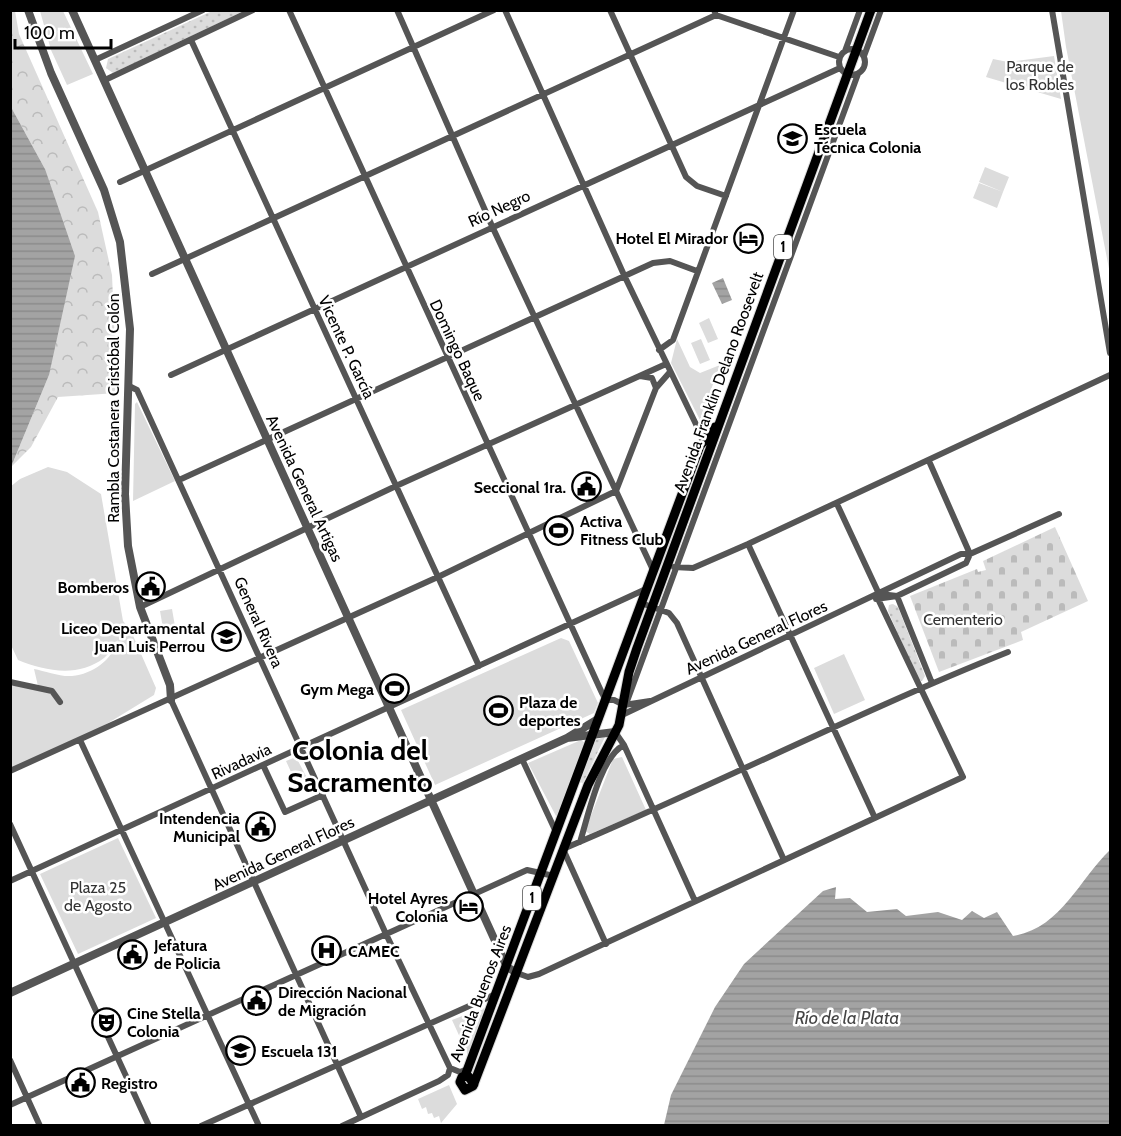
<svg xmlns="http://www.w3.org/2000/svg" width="1121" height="1136" viewBox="0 0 1121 1136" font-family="Cabin,sans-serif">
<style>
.grass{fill:url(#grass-dots)}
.forest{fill:url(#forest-crowns)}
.cemetery{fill:url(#cemetery-stones)}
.green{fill:#dcdcdc}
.water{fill:url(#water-rules)}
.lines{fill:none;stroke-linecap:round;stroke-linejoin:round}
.primary-casing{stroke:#dbdbdb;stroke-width:11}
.minor{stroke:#555;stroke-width:6}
.tertiary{stroke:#555;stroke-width:8}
.primary{stroke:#000;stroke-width:9}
.labels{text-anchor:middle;stroke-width:5;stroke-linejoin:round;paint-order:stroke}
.shield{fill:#fff;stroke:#4c4c4c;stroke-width:1.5}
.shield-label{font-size:15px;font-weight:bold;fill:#000}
.park-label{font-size:16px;fill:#333;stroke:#fff}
.poi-label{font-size:16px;font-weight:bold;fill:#000;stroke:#fff;text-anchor:start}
.street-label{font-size:16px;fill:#000;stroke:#fff}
.water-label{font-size:18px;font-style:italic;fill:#444;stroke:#fff}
.town-label{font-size:28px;font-weight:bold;fill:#000;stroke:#fff}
</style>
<defs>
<pattern id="grass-dots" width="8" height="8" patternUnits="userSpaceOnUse" patternTransform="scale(1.5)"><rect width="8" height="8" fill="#dcdcdc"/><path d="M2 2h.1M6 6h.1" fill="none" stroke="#bbb" stroke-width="1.8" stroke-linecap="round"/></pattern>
<pattern id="forest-crowns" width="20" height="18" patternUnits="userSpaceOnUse" patternTransform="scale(1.5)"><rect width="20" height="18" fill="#dcdcdc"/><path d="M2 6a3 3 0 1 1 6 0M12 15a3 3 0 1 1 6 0" fill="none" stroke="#bbb"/></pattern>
<pattern id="cemetery-stones" width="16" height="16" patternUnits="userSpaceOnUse" patternTransform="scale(1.5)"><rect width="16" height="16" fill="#dcdcdc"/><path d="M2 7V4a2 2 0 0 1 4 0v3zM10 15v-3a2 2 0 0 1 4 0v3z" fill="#bbb"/></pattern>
<pattern id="water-rules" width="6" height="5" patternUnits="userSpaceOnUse" patternTransform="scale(1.5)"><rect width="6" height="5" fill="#a3a3a3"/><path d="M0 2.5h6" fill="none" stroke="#8b8b8b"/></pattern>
</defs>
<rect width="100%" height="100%" fill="#fff"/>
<path class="grass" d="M212,11H244L113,73L106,68L108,59Z
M893,604L898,607L925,676L922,681L918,679L888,611L889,605Z
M605,737L583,783L579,782L595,740Z"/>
<path class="forest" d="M10,11H15L19,34L98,212L112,275L117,393L58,397L31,447L11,467L49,375L45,169L11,107Z"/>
<path class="cemetery" d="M1055,527L1088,601L1021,632L1023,640L939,672L910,596L977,569L978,572L986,570L983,561Z"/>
<path class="green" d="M40,11H63L93,74L67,85L51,50Z
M1061,11H1110V274L1066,47Z
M1054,56L1061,99L986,77L993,59L1008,62Z
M985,167L1009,177L1003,192L979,182Z
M979,183L1003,192L997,208L973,198Z
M709,318L718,339L708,343L699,323Z
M677,339L690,367L700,373L720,365L700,420L671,363Z
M701,339L710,360L700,364L691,343Z
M137,402L175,481L133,501L135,404Z
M48,467L67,472L101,494L123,621L131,631L156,688L154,695L100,728L11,768V686H38L34,669C45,671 60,677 72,676C93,674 112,660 118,640C114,644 110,653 104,658C78,678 45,671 18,660L10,643V487L20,479Z
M172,609L176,632L164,634L160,611Z
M561,638L569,641L598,703L594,713L435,785L401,710Z
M844,654L865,700L834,714L814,668Z
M581,740L585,743L559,813L556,816L528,763Z
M296,757L307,778L296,783L286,761Z
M622,757L646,810L590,834L585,831L613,759Z
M118,838L156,918L78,954L40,874Z
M483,1008L485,1010L468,1055L452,1020Z
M449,1085L457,1104L441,1123L439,1116L434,1118L432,1113L428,1114L426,1107L422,1109L418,1099Z"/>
<path class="water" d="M11,107L45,169L75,256L49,375L11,467Z
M723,278L732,300L722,304L712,283Z
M1110,850V1125H664L671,1095L715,1007L744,964L823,891L836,887L835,899L850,898L867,912L897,909L906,916L938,912L962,920L972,911L984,918L997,912L1013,936C1061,928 1078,881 1110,850Z"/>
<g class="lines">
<defs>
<path id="primary" d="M465,1076L700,446L715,427
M474,1084L468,1076L462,1077L460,1082L465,1090L473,1086L588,785L619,725L629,672L637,648L871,10"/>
</defs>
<use href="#primary" class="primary-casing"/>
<path class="minor" d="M289,10L602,693L606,700H614L624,705L650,701
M397,10L492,226L653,570
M505,10L624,275L705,443
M610,10L686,177L697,186L726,196
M714,10L716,15L839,57
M1052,10L1110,353
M191,40L479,666
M839 62a13 13 0 1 1 26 0a13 13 0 1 1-26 0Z
M845,51L860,10
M864,56L881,10
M95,60L203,10
M105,80L253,10
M120,182L494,10
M152,274L716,15
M659,350L673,340L794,10
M171,375L840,68
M640,376L652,378L656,388
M129,386L137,390L386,934L450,1068
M929,461L970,554
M179,480L653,263L670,261L697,271
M748,544L875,818
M674,567L693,568L748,544L1110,375
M880,594L897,596L932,683
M876,599L897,596L966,563L970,554
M641,603L669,613L677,623L784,860
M140,607L396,486L666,364
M10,682L52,691L60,702
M171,700L361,1117
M626,704L858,74
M622,715L961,554H970L1059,514
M615,732L624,745L695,901
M80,740L259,1126
M522,759L556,832
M263,765L285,812L323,795
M10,771L440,576L616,491L656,388L670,372
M10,824L149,1126
M580,842C588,817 600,757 624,745
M563,849C713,786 858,712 1008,652
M563,849L606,944
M10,881L646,589
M517,973L528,977L539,974L963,777L879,601V594L837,504
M10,1060L40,1126
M450,1068L460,1072L468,1069
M10,1105L527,870L554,876
M201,1126L496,994
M342,1126L439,1081L448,1075L450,1068"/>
<path class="tertiary" d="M28,10L51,73L104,190L120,242L130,329L125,494L128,546L140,607L170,685L171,700
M72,10L507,967L517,973
M567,738L615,732
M10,993L567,738L598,719"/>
<use href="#primary" class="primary"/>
</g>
<defs>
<symbol id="school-ring" viewBox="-11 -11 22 22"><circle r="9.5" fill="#fff" stroke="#000" stroke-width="1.5"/><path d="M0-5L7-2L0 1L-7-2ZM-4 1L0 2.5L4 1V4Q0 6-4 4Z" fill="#000"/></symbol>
<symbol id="hotel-ring" viewBox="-11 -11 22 22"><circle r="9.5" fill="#fff" stroke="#000" stroke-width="1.5"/><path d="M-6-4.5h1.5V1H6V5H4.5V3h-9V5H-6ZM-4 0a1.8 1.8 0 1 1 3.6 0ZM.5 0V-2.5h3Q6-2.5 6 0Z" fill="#000"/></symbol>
<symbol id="civic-ring" viewBox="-11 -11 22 22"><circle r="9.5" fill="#fff" stroke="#000" stroke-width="1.5"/><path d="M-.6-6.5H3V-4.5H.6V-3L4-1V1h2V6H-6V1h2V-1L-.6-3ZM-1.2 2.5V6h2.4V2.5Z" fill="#000"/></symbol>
<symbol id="stadium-ring" viewBox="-11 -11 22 22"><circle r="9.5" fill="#fff" stroke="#000" stroke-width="1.5"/><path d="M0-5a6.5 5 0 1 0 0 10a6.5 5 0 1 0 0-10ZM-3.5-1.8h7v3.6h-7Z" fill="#000"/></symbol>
<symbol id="hospital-ring" viewBox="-11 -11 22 22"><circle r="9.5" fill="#fff" stroke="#000" stroke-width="1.5"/><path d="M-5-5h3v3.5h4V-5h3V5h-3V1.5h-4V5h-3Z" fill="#000"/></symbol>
<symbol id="theatre-ring" viewBox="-11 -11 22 22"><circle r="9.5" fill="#fff" stroke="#000" stroke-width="1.5"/><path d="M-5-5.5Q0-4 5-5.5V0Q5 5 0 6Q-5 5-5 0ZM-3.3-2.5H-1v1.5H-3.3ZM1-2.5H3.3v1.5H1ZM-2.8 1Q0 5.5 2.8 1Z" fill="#000"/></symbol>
</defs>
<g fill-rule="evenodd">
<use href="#school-ring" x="776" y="122" width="33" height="33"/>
<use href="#hotel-ring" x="732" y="222" width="33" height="33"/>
<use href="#civic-ring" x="570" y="470" width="33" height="33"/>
<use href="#stadium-ring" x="542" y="514" width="33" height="33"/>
<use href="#civic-ring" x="134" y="570" width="33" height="33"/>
<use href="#school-ring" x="210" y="620" width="33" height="33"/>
<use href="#stadium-ring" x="378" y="672" width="33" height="33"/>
<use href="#stadium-ring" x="482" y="694" width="33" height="33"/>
<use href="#civic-ring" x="244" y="810" width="33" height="33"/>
<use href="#hotel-ring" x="452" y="890" width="33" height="33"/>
<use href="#hospital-ring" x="310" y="934" width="33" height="33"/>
<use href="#civic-ring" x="116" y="938" width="33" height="33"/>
<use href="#civic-ring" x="240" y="984" width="33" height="33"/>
<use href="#theatre-ring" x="90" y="1006" width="33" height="33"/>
<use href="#school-ring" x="224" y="1034" width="33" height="33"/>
<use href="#civic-ring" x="64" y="1066" width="33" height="33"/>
</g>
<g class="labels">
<g class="shield">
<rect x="774" y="235" width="18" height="24" rx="4.5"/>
<rect x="523" y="886" width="18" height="24" rx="4.5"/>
</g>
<g class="shield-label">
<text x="783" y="252">1</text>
<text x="532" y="903">1</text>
</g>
<g class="park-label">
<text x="1040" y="72">Parque de<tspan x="1040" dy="18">los Robles</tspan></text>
<text x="963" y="625">Cementerio</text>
<text x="98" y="893">Plaza 25<tspan x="98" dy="18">de Agosto</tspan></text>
</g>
<g class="poi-label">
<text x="814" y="135">Escuela<tspan x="814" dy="18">Técnica Colonia</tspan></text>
<text x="728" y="244" text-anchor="end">Hotel El Mirador</text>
<text x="566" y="493" text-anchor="end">Seccional 1ra.</text>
<text x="580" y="527">Activa<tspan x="580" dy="18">Fitness Club</tspan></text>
<text x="129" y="593" text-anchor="end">Bomberos</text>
<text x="205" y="634" text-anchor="end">Liceo Departamental<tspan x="205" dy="18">Juan Luis Perrou</tspan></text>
<text x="374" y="695" text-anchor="end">Gym Mega</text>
<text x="519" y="708">Plaza de<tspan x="519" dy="18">deportes</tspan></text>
<text x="240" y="824" text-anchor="end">Intendencia<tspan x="240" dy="18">Municipal</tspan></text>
<text x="448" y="904" text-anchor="end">Hotel Ayres<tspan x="448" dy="18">Colonia</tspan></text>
<text x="154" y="951">Jefatura<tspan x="154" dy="18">de Policia</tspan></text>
<text x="348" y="957">CAMEC</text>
<text x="278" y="998">Dirección Nacional<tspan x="278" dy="18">de Migración</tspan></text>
<text x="127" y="1019">Cine Stella<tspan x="127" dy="18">Colonia</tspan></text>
<text x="261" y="1057">Escuela 131</text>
<text x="101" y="1089">Registro</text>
</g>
<g class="street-label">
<text transform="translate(499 208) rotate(-25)" y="6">Río Negro</text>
<text transform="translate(347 347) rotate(65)" y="6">Vicente P. García</text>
<text transform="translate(458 350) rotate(65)" y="6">Domingo Baque</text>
<text transform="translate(718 382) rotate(-70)" y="6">Avenida Franklin Delano Roosevelt</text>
<text transform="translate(113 408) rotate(-90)" y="6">Rambla Costanera Cristóbal Colón</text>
<text transform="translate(305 488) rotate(65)" y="6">Avenida General Artigas</text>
<text transform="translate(259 622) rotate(66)" y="6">General Rivera</text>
<text transform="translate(756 637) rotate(-25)" y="6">Avenida General Flores</text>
<text transform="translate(241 761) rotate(-25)" y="6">Rivadavia</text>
<text transform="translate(283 853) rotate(-25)" y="6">Avenida General Flores</text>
<text transform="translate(480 993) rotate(-69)" y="6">Avenida Buenos Aires</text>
</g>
<g class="water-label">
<text x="847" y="1024">Río de la Plata</text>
</g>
<g class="town-label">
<text x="360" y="760">Colonia del<tspan x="360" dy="32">Sacramento</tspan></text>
</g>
</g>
<rect width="1121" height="1136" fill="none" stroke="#000000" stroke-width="24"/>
<path d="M15 39v9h96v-9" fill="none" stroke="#000000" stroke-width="3"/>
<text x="24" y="39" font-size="18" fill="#000000" stroke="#ffffff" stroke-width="4.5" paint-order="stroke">100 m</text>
</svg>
